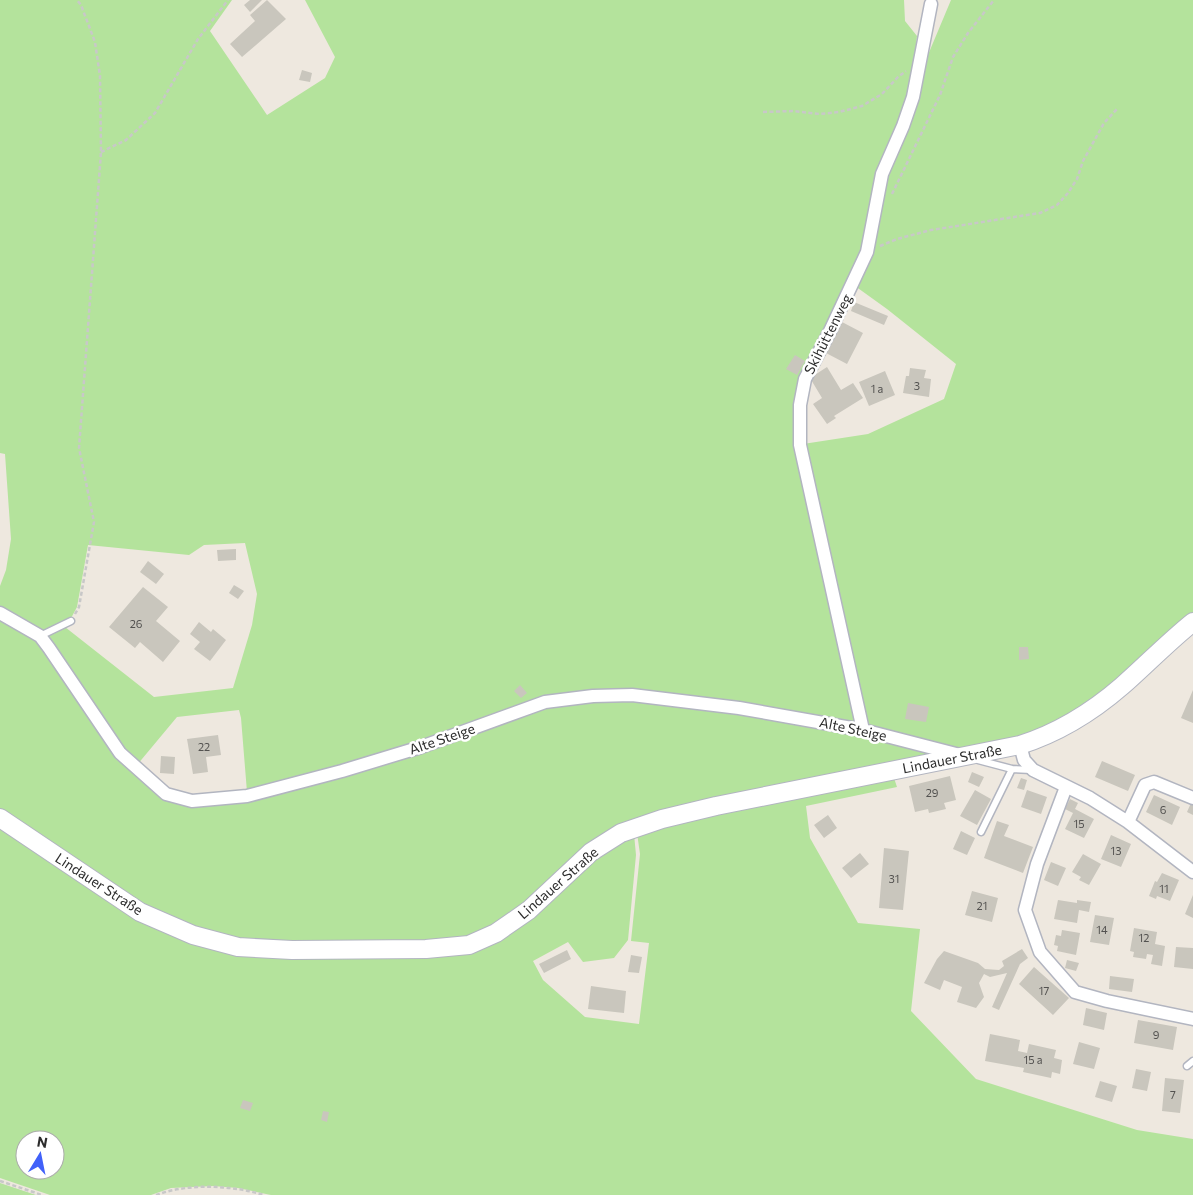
<svg xmlns="http://www.w3.org/2000/svg" width="1193" height="1195" viewBox="0 0 1193 1195" font-family="Commissioner,sans-serif">
<style>
.green{fill:#b4e39c;fill-rule:evenodd}
.building{fill:#c9c6bd}
.lines{fill:none;stroke-linecap:round;stroke-linejoin:round}
.service-casing{stroke:#b2b5c0;stroke-width:9}
.minor-casing{stroke:#b2b5c0;stroke-width:15}
.secondary-casing{stroke:#b2b5c0;stroke-width:20}
.path{stroke:#c8c8c8;stroke-width:2.5;stroke-dasharray:4 2.5;stroke-linecap:butt}
.service{stroke:#fff;stroke-width:6}
.minor{stroke:#fff;stroke-width:12}
.secondary{stroke:#fff;stroke-width:18}
.labels{text-anchor:middle;stroke-width:5;stroke-linejoin:round;paint-order:stroke}
.number-label{font-size:11px;fill:#535250}
.street-label{font-size:14px;fill:#2c2c2c;stroke:#fff}
</style>
<rect width="100%" height="100%" fill="#eee8df"/>
<path class="green" d="M0,0H232L210,31L267,115L325,78L335,57L305,0H904L905,21L917,36L914,62H925L951,0H1193V613L1183,620L1116,682L1083,709L1042,731L962,751L865,727L593,694L247,792L241,718L239,710L177,717L137,765L122,752L45,637L65,627L154,697L233,688L252,625L257,594L245,543L204,545L189,555L88,545L77,607L70,620L41,634L0,610V586L6,570L11,539L5,454L0,453ZM855,286L887,309L956,364L944,399L868,434L803,444L807,379Z
M0,616L37,639L52,660L163,796L217,803L547,705L632,698L862,733L942,753L660,811L493,927L465,940L425,944L239,941L197,930L141,908L0,812Z
M893,775L897,787L806,806L810,838L858,923L920,929L911,1011L976,1079L1137,1130L1193,1139V1195H271L238,1188L213,1186L171,1188L151,1195H50L0,1178V824L191,940L472,949L594,857L634,834L636,855L628,940L614,958L583,962L568,942L533,961L543,980L585,1017L639,1024L649,943L631,941L640,854L637,833L665,823ZM25,1140H55V1170H25Z
M0,1183L36,1195H0Z"/>
<path class="building" d="M250,0H262L250,12L244,5Z
M267,0L286,19L242,57L230,44L255,21L250,15Z
M302,70L312,73L310,82L299,80Z
M854,302L888,316L884,325L851,311Z
M842,322L863,333L847,364L826,353Z
M795,355L805,361L797,375L786,369Z
M827,367L841,390L853,383L863,398L834,416L836,418L827,424L813,404L822,398L810,378Z
M910,368L926,370L924,378L931,379L929,397L903,393L906,376H909Z
M885,371L895,395L869,406L859,382Z
M236,549V560L218,561L217,550Z
M148,561L164,574L156,584L140,572Z
M234,585L244,591L238,599L229,593Z
M143,587L168,607L156,621L180,641L163,662L140,642L135,648L109,627Z
M199,622L211,632L213,629L226,640L210,661L194,649L200,642L190,634Z
M1019,647H1028L1029,659L1019,660Z
M520,685L527,693L521,698L514,691Z
M1193,690V723L1181,718Z
M908,703L929,707L926,722L905,719Z
M218,735L221,755L206,757L208,772L193,774L187,739Z
M161,756L175,757L174,774L160,773Z
M1102,761L1135,775L1128,791L1095,777Z
M972,772L984,777L979,787L968,782Z
M950,776L956,800L944,803L946,809L929,813L928,809L915,812L909,786Z
M1021,778L1027,780L1024,790L1017,788Z
M975,790L991,799L977,825L960,816Z
M1027,790L1047,797L1041,814L1021,807Z
M1154,795L1180,807L1172,825L1146,812Z
M1070,799L1078,803L1075,809L1094,819L1084,838L1065,829L1073,813L1065,809Z
M1191,803L1193,804V815L1187,812Z
M828,815L837,828L824,838L814,825Z
M997,821L1009,825L1004,836L1033,847L1023,873L984,858Z
M961,831L975,838L967,855L953,849Z
M1111,835L1131,844L1121,867L1101,859Z
M884,848L909,851L903,910L879,908Z
M860,853L869,864L851,878L842,868Z
M1083,854L1101,864L1089,885L1079,880L1081,877L1072,872Z
M1051,862L1066,868L1058,886L1044,880Z
M1162,873L1179,880L1170,901L1157,896L1156,899L1149,896L1155,881L1157,882Z
M972,891L998,898L992,922L965,915Z
M1193,895V918L1185,914Z
M1058,900L1077,903V900L1091,902L1089,912L1079,910L1077,923L1054,919Z
M1095,915L1114,918L1109,945L1090,942Z
M1134,928L1157,932L1155,944L1165,946L1162,966L1151,964L1153,955L1147,954L1146,959L1133,957L1134,952L1130,951Z
M1062,930L1080,933L1076,955L1057,951L1058,946L1054,945L1056,935L1061,936Z
M1176,947L1193,948V969L1174,967Z
M1022,949L1028,958L1020,964L999,1010L992,1007L1007,973L990,977L984,974L979,983L984,997L976,1008L957,1002L962,987L944,980L940,990L924,983L937,959L944,951L978,963L985,969L999,970L1004,966L1002,961Z
M567,950L571,959L544,973L539,964Z
M631,955L642,957L639,973L628,972Z
M1067,960L1079,963L1076,971L1065,968Z
M1034,967L1069,998L1053,1015L1019,984Z
M1110,976L1134,979L1132,992L1109,989Z
M591,986L626,991L624,1013L588,1009Z
M1086,1008L1107,1013L1104,1030L1083,1025Z
M1138,1020L1177,1027L1173,1050L1134,1043Z
M990,1034L1020,1040L1018,1051L1027,1053L1029,1044L1056,1050L1054,1058L1062,1060L1060,1074L1052,1072L1051,1078L1023,1072L1024,1068L985,1061Z
M1079,1042L1100,1048L1094,1069L1073,1064Z
M1136,1069L1151,1072L1147,1091L1132,1088Z
M1165,1078L1184,1080L1180,1113L1162,1111Z
M1100,1081L1117,1086L1112,1102L1095,1097Z
M243,1100L253,1103L250,1111L240,1108Z
M323,1111L329,1112L327,1122L321,1120Z"/>
<g class="lines">
<defs>
<path id="service" d="M40,636L71,621
M978,760L1012,769L1031,770
M981,832L1012,769
M1187,1066L1193,1061"/>
<path id="minor" d="M0,613L40,636L49,648L120,753L166,794L192,801L247,796L342,771L421,747L545,702L593,696L632,695L739,708L863,730L960,755
M863,730L800,445V405L805,379L830,331L867,252L882,174L903,126L913,97L931,4
M1020,745L1024,760L1033,770L1090,798L1128,822L1193,872
M1066,787L1037,864L1025,910L1040,952L1075,992L1107,1001L1193,1019
M1128,822L1145,785L1154,782L1193,798"/>
<path id="secondary" d="M0,818L140,912L193,935L238,947L292,950L426,949L469,945L496,933L529,910L591,852L621,833L662,819L716,806L1020,745C1058,733 1092,712 1122,686C1146,665 1168,642 1193,622"/>
</defs>
<use href="#service" class="service-casing"/>
<use href="#minor" class="minor-casing"/>
<use href="#secondary" class="secondary-casing"/>
<path class="path" d="M763,112L793,111L820,114L839,112L862,106L882,94L898,77L906,71
M101,152L126,140L155,113L198,39L228,0
M892,194L940,95L953,57L968,33L994,0
M880,246L897,239L931,230L1040,213L1057,205L1068,193L1077,179L1083,161L1104,123L1118,108
M75,614L79,607L94,522L79,448L101,152L100,76L95,42L81,5L77,0
M0,1181L42,1195
M156,1195C189,1183 231,1185 264,1195"/>
<use href="#service" class="service"/>
<use href="#minor" class="minor"/>
<use href="#secondary" class="secondary"/>
</g>
<g class="labels">
<g class="number-label">
<text x="917" y="390">3</text>
<text x="877" y="393">1 a</text>
<text x="136" y="628">26</text>
<text x="204" y="751">22</text>
<text x="932" y="797">29</text>
<text x="1163" y="814">6</text>
<text x="1079" y="828">15</text>
<text x="1116" y="855">13</text>
<text x="894" y="883">31</text>
<text x="1164" y="893">11</text>
<text x="982" y="910">21</text>
<text x="1102" y="934">14</text>
<text x="1144" y="942">12</text>
<text x="1044" y="995">17</text>
<text x="1156" y="1039">9</text>
<text x="1033" y="1064">15 a</text>
<text x="1173" y="1099">7</text>
</g>
<g class="street-label">
<text transform="translate(828 334) rotate(-63)" y="5">Skihüttenweg</text>
<text transform="translate(853 729) rotate(12)" y="5">Alte Steige</text>
<text transform="translate(442 739) rotate(-19)" y="5">Alte Steige</text>
<text transform="translate(952 759) rotate(-11)" y="5">Lindauer Straße</text>
<text transform="translate(558 883) rotate(-41)" y="5">Lindauer Straße</text>
<text transform="translate(99 884) rotate(33)" y="5">Lindauer Straße</text>
</g>
</g>
<g transform="translate(40 1155) rotate(10)"><circle r="24" fill="#ffffff" stroke="#ababab"/>
<path d="M0-4L9 19L0 12L-9 19Z" fill="#4161f9"/>
<text y="-8" font-size="14" font-weight="bold" text-anchor="middle" fill="#2c2c2c">N</text>
</g>
</svg>
